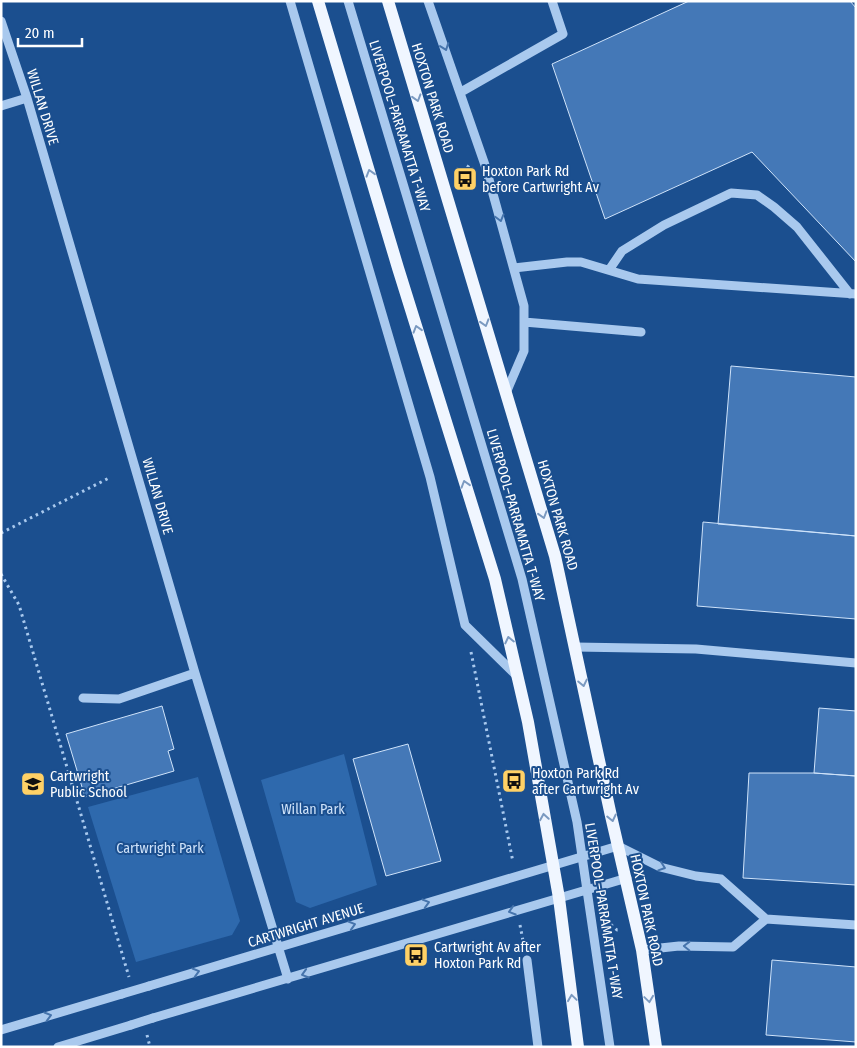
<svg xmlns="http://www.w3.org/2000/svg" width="857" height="1048" viewBox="0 0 857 1048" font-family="'Fira Sans Condensed',sans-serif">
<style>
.green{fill:#2e69ad}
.building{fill:#4478b7;stroke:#cfe3fa}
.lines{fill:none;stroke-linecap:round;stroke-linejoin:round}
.path{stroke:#a9c9ee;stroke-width:3;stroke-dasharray:2.5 4;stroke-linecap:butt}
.minor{stroke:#a9c9ee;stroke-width:9}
.major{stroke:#f0f6ff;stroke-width:12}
.minor-bridge{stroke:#a9c9ee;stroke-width:9}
.oneway{stroke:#4674ac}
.oneway2{stroke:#7b9ac1}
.labels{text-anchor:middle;stroke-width:4;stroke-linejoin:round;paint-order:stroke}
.street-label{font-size:14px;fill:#fff;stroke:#1b4f8f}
.poi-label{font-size:14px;fill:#fff;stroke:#1b4f8f;text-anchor:start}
.park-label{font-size:14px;fill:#cfe3fa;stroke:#1b4f8f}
</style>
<rect width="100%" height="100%" fill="#1b4f8f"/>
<path class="green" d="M344,754L377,885L310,908L296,902L261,780Z
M198,777L240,921L232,935L136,962L88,807Z"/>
<path class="building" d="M689,1H850L856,8V262L752,152L605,219L552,64Z
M731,366L856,377V536L718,524Z
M703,522L856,536V619L697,606Z
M162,706L174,749L168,751L174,771L85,797L66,734Z
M819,708L856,711V776L814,773Z
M408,744L441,861L386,876L353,759Z
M749,773H814L856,776V885L743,878Z
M772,960L856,967V1042L766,1035Z"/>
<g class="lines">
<path class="path" d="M464,173L469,165
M1,533L109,478
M1,574L19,605L129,977
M471,652L513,862
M606,920L617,930H621
M520,925L524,946
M147,1035L150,1047"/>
<path class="minor" d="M290,1L430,477L465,625L517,676
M348,1L522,579L577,822L610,1047
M428,1L485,165L524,306V351L506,393
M1,21L27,98L195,673L288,979
M461,92L563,34L552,1
M1,106L27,98
M514,268L567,262H581L638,279L856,294
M609,270L622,251L664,225L731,193L757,195L774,207L797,227L850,294
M524,322L641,332
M575,647L696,649L856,663
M83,698L119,699L195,673
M766,919L856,925
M527,960L538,1047
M149,986L618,846L660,867L696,876L721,879L766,919L733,947L679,946L642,950
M153,1018C311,972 469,924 627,878
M1,1030L122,994
M58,1047L131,1025"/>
<path class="major" d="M318,1L398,268L495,579L528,722L559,898L578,1047
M388,1L555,556L611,816L642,950L656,1047"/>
<path class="minor-bridge" d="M122,994L149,986
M131,1025L153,1018"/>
</g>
<defs><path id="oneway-chevron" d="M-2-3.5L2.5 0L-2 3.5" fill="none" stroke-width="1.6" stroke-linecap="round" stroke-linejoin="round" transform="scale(1.25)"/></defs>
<g class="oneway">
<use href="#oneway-chevron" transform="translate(445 47) rotate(70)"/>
<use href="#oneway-chevron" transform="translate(500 218) rotate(75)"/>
<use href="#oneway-chevron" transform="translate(662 867) rotate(19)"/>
<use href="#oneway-chevron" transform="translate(426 903) rotate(-16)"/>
<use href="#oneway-chevron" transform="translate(512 911) rotate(163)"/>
<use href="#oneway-chevron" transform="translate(352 925) rotate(-17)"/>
<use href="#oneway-chevron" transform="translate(687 946) rotate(-179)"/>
<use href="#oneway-chevron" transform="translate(196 972) rotate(-16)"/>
<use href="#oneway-chevron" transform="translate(305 974) rotate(163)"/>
<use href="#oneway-chevron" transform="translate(48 1016) rotate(-16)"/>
</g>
<g class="oneway2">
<use href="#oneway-chevron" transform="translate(417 98) rotate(73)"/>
<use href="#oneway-chevron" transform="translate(370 173) rotate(-107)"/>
<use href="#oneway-chevron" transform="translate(485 323) rotate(73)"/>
<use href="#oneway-chevron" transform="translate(417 329) rotate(-107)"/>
<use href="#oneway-chevron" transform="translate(465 484) rotate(-107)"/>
<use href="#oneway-chevron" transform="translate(543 515) rotate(73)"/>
<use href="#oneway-chevron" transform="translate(509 640) rotate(-103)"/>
<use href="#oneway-chevron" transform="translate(583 683) rotate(78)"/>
<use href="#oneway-chevron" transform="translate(544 817) rotate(-99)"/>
<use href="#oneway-chevron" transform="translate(612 818) rotate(77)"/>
<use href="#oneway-chevron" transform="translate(572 998) rotate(-98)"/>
<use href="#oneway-chevron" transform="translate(649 999) rotate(82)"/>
</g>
<defs>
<symbol id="bus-square" viewBox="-11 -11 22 22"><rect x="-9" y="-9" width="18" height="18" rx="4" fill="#ffd166" stroke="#1b4f8f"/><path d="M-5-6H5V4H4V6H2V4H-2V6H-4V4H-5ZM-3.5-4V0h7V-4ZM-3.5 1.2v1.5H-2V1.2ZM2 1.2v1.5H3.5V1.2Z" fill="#111"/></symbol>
<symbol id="school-square" viewBox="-11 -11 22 22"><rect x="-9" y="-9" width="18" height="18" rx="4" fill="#ffd166" stroke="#1b4f8f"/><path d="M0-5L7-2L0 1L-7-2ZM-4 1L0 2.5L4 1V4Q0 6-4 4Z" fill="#111"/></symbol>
</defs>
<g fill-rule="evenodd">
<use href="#bus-square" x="451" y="165" width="28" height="28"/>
<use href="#bus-square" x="500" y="767" width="28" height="28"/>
<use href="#school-square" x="19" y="770" width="28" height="28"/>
<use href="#bus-square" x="402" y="941" width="28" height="28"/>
</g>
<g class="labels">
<g class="street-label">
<text transform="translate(433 98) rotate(73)" y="5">HOXTON PARK ROAD</text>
<text transform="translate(43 107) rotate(73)" y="5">WILLAN DRIVE</text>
<text transform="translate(400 126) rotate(73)" y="5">LIVERPOOL–PARRAMATTA T-WAY</text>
<text transform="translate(158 496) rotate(74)" y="5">WILLAN DRIVE</text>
<text transform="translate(516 515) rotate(74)" y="5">LIVERPOOL–PARRAMATTA T-WAY</text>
<text transform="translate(558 515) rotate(74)" y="5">HOXTON PARK ROAD</text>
<text transform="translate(647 910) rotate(78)" y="5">HOXTON PARK ROAD</text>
<text transform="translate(604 911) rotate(81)" y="5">LIVERPOOL–PARRAMATTA T-WAY</text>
<text transform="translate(306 925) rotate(-17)" y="5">CARTWRIGHT AVENUE</text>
</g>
<g class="poi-label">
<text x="482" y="176">Hoxton Park Rd<tspan x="482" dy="16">before Cartwright Av</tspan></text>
<text x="532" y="778">Hoxton Park Rd<tspan x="532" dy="16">after Cartwright Av</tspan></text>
<text x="50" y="781">Cartwright<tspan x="50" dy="16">Public School</tspan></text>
<text x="434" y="952">Cartwright Av after<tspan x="434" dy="16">Hoxton Park Rd</tspan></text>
</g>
<g class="park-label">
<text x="313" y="814">Willan Park</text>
<text x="160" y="853">Cartwright Park</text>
</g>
</g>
<rect width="857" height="1048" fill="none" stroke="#ffffff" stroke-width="5"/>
<path d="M18 38v8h64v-8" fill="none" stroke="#ffffff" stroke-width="2.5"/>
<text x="25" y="38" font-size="15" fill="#ffffff" stroke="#1b4f8f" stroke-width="4" paint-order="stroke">20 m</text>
</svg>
